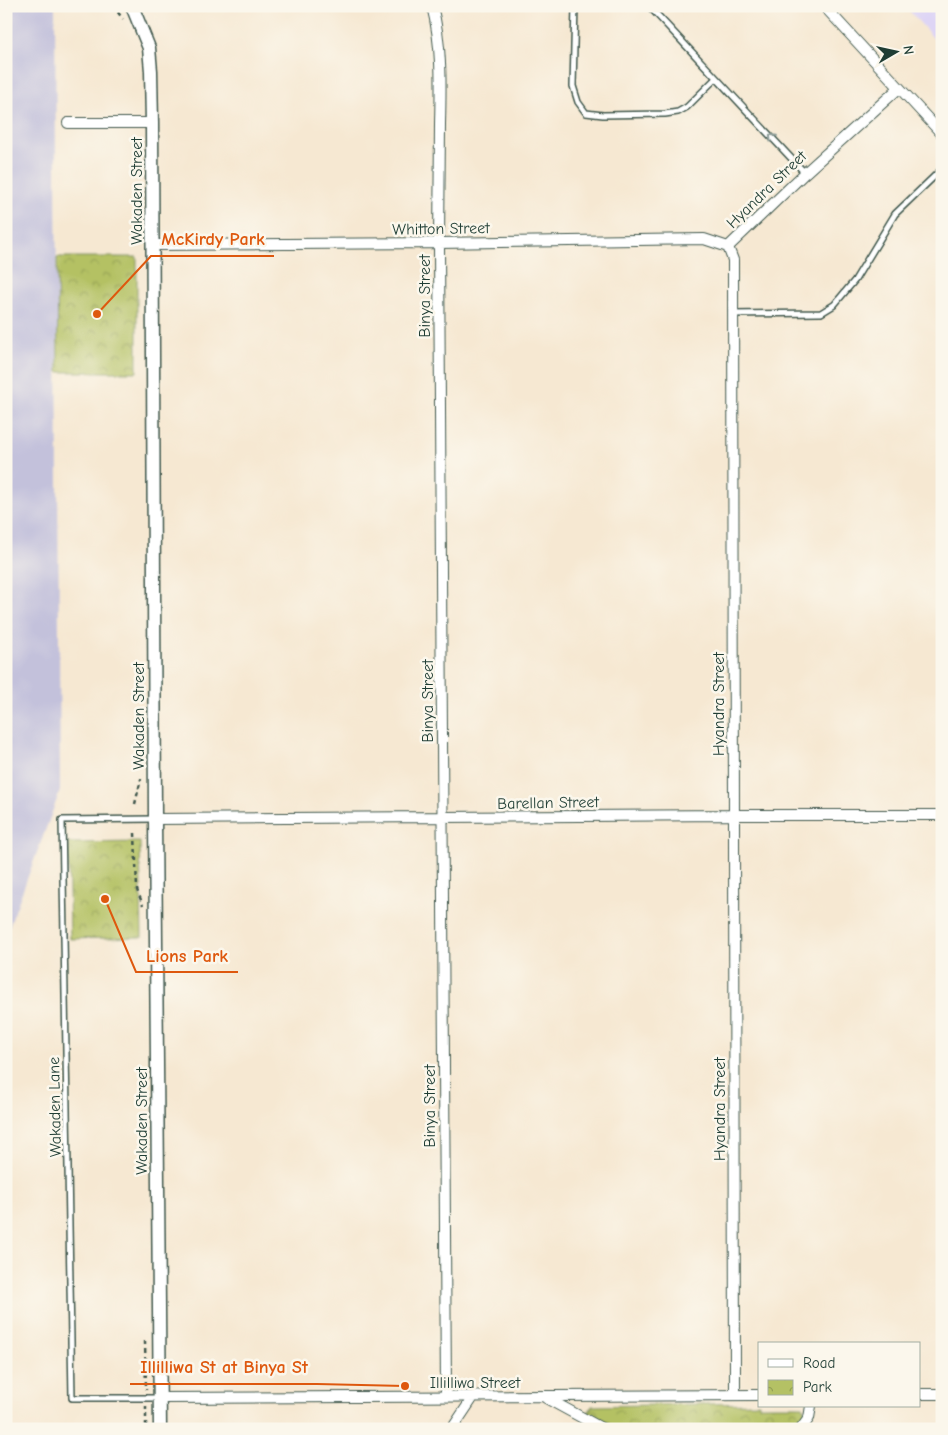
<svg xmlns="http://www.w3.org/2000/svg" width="948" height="1435" viewBox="0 0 948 1435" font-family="'Comic Neue',sans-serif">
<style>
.built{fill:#ded5f5}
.railway{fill:#c3c1db}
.park{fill:url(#park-crowns);stroke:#6a7f4c}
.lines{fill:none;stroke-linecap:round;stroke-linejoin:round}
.service-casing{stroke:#3f574c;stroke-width:8}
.minor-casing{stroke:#3f574c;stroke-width:12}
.tertiary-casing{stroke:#3f574c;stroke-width:15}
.path{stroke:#3f574c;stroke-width:2.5;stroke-dasharray:4 4;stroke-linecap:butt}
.service{stroke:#fff;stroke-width:5}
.minor{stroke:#fff;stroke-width:10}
.tertiary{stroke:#fff;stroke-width:12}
.oneway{stroke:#8f9e9a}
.labels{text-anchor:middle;stroke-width:5;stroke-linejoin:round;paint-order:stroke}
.street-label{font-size:16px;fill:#1f3d34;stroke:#fbf7ec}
.leader{fill:none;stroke:#de580e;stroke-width:2}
.callout-dot{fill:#de580e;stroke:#fbf7ec;stroke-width:2}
.callout-label{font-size:18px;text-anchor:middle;font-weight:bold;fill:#de580e;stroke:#fbf7ec;stroke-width:5;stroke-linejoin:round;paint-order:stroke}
</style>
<defs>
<pattern id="park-crowns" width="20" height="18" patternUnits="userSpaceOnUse" patternTransform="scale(1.25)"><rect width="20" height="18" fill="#b4c164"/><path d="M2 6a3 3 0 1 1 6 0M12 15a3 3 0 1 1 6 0" fill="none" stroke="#929e53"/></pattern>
</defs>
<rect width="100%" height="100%" fill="#fbf7ec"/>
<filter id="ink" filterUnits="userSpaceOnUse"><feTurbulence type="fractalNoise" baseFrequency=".02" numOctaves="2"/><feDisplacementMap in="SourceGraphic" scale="10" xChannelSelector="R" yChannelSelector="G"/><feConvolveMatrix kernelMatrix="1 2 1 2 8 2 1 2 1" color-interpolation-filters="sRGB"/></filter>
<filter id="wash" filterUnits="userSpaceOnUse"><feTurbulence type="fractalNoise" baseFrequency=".0096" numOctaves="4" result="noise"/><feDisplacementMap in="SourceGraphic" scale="20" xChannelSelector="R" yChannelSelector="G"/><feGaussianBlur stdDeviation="1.12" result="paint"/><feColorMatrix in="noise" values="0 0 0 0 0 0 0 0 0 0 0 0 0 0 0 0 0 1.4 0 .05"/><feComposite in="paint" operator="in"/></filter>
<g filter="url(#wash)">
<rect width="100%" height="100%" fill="#f6e8d2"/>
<path class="built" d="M905,6H942V48Z"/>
<path class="railway" d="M6,6H55L60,791L6,935Z"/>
<path class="park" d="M57,257H137V372H58Z
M140,842L142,937L70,939L68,843Z
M759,1403V1406H803L806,1412L795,1429H614L588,1413L592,1406Z"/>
</g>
<g filter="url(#ink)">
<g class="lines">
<defs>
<path id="service" d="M575,6L573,86L578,102L586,113L603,115L665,114L678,112L687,107L716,78
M649,6L805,173
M733,314L821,313L834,305L855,280L895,214L942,169
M155,819L62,820L72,1398H160"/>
<path id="minor" d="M432,6C442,44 441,85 440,124C440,164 439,204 439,243L446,1396
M824,6L942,134
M68,123H152
M152,245L439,243L704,239L728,247
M728,247L733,260L735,1395
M728,247L805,173L899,88
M155,819L733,815H942
M919,1394H942
M160,1398L759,1395
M546,1398L603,1429
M452,1429L474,1396
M801,1429L809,1418L811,1406"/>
<path id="tertiary" d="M132,6L149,48L151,71L152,123L155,819L160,1429"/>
</defs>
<use href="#service" class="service-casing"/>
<use href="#minor" class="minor-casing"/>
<use href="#tertiary" class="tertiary-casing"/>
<path class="path" d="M113,6L123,19
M135,804L141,779
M135,833L137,890L143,905
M145,1341L146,1390
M146,1406V1429"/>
<use href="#service" class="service"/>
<use href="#minor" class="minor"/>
<use href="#tertiary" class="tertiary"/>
</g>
<defs><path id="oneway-chevron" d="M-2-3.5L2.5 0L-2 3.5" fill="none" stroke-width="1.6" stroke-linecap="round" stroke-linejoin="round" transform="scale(1.25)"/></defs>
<use class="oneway" href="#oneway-chevron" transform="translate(772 137) rotate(-133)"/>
</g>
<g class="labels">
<g class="street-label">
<text transform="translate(766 189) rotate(-44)" y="6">Hyandra Street</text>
<text transform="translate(136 191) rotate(-90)" y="6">Wakaden Street</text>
<text transform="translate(441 228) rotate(-1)" y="6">Whitton Street</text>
<text transform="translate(424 296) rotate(-90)" y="6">Binya Street</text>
<text transform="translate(427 701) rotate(-90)" y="6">Binya Street</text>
<text transform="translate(718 704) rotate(-90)" y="6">Hyandra Street</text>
<text transform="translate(138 716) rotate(-90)" y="6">Wakaden Street</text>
<text transform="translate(548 802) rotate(-1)" y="6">Barellan Street</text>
<text transform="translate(429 1106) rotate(-90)" y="6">Binya Street</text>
<text transform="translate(54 1107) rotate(-91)" y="6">Wakaden Lane</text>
<text transform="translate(719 1109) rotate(-90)" y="6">Hyandra Street</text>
<text transform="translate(141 1121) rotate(-90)" y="6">Wakaden Street</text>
<text x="475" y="1388">Illilliwa Street</text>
</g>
</g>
<path class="leader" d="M97 314L151 256H274M105 899L136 972H238M405 1386L317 1384H130"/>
<g class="callout-dot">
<circle cx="97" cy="314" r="5"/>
<circle cx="105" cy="899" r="5"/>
<circle cx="405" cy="1386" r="5"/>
</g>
<g class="callout-label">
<text x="213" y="245">McKirdy Park</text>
<text x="187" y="962">Lions Park</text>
<text x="224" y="1373">Illilliwa St at Binya St</text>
</g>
<rect width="948" height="1435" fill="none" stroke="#fbf7ec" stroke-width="25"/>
<rect x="758" y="1342" width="162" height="65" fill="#fbf7ec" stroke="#a3ada2"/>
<rect x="768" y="1359" width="25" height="8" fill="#ffffff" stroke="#a3ada2"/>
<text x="803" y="1368" font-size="15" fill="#1f3d34">Road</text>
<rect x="768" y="1380" width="25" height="15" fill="url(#park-crowns)" stroke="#a3ada2"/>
<text x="803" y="1392" font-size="15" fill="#1f3d34">Park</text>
<g transform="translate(896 52) rotate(81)" stroke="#fbf7ec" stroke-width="4" paint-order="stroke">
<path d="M0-4L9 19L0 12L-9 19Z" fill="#1f3d34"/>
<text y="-8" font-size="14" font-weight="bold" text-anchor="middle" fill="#1f3d34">N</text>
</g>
</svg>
